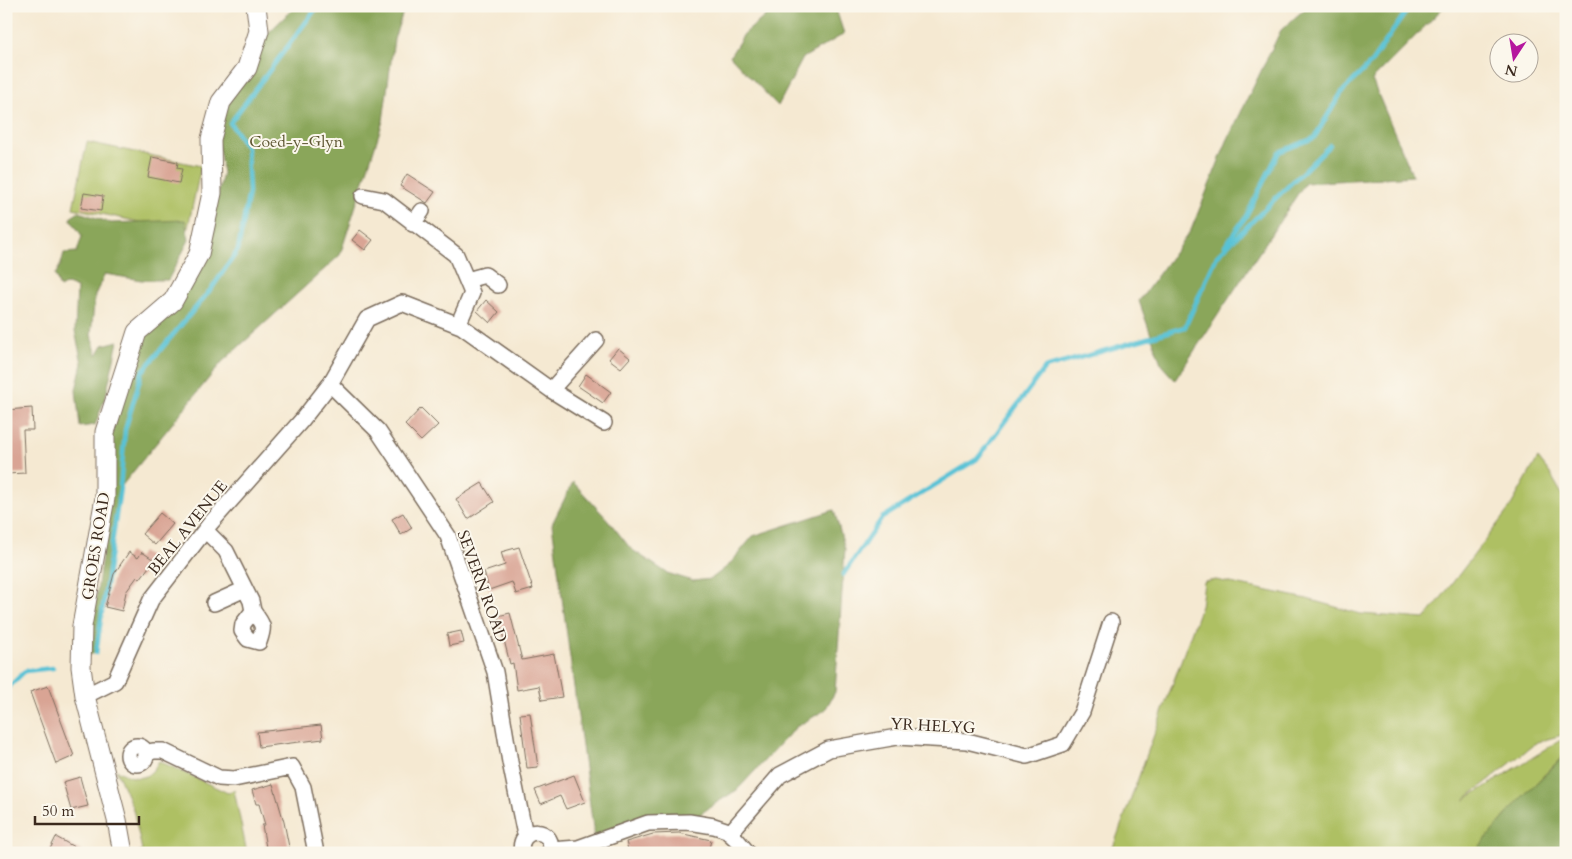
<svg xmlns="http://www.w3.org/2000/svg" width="1572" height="859" viewBox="0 0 1572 859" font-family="Cardo,serif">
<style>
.green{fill:#aec064;stroke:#747541}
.forest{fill:#8aa65a;stroke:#62683c}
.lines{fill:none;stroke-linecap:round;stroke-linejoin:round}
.stream{stroke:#59c2d6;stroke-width:4.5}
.building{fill:#d9a494}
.minor-casing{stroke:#7c6d5d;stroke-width:18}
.tertiary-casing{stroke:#7c6d5d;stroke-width:21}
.minor{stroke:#fff;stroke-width:15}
.tertiary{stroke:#fff;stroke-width:19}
.labels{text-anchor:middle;stroke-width:4;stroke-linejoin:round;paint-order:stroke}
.park-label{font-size:16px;fill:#5e5733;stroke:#fbf7ec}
.street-label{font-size:16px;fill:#3b2a1e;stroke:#fbf7ec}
</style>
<rect width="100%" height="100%" fill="#fbf7ec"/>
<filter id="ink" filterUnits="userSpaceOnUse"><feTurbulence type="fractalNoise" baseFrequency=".02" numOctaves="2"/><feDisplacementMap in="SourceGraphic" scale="10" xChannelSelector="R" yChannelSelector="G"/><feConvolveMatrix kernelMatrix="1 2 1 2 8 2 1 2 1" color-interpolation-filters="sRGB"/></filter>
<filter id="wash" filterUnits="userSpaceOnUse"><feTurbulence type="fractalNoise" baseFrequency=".0096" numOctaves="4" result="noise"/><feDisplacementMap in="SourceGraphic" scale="20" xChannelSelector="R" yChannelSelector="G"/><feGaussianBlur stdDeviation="1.12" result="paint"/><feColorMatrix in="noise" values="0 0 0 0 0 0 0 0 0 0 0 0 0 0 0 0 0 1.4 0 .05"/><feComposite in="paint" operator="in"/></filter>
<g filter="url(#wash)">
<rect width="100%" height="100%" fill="#f5e9d2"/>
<path class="green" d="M87,142L201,166L187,232L73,208Z
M1538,458L1549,472L1566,501V734L1537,742L1464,800L1559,741L1566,740V753L1520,799L1474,853H1111L1201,606L1204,582L1216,580L1307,599L1361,614L1425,619L1509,509Z
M159,761L228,793L234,790L247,853H137L142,850L133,809L116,770C136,780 147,783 159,761Z"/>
<path class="forest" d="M296,6H405L394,39L383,121L340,255L222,362L120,488L96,653L88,655L110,500L112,431L141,338L203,256L223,173L218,142L226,106L266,35Z
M784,6H835L844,34L803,58L778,106L730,56L744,34L775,8Z
M1308,6H1445L1372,80L1413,176L1305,183L1175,380L1162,366L1139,301L1191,230L1227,141L1281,30Z
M79,212L111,223L185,220L189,240L168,280H141L105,274L95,295L91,335L97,355L103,345L118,341L106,395L95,425L80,427L76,390L82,363L75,331L77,288L67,284L60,288L55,275L61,264L64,253L77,252L82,236L70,218Z
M573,482L608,520L631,549L667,573L693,581L711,579L729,565L753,536L834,510L845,549L835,692L825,710L796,727L737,790L716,803L689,822L648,823L595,842L552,524Z
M1566,754V853H1474L1520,799Z"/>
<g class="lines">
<path class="stream" d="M1225,245L1245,218L1279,152L1314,138L1342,92L1370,64L1406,12L1408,6
M843,575L882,518L977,459L1045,368L1185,327L1217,256L1330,145
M96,653L120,488L125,430L142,372L212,288L238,250L249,192L247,148L230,123L318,6
M6,690L25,671L53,668"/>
</g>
<g id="blocks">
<path class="building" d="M152,157L178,162L177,168L182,169L179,183L148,177Z
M407,174L435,192L427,203L400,186Z
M84,193L103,196L101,211L81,208Z
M360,230L373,240L365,250L352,240Z
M486,300L499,312L490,323L477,311Z
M618,348L630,358L621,368L609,359Z
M586,374L611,392L603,403L578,386Z
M32,408L33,430H23L25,473L6,474V410Z
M421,408L438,425L421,441L405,425Z
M482,483L494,502L468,519L456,499Z
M160,513L173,524L155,545L142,534Z
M403,513L412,528L401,535L392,519Z
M519,547L533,589L516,594L512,582L489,590L484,572L505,565L501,552Z
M129,552L138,558L142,552L154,560L140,579L137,577L126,592L122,611L105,607L114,574Z
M510,613L522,660L554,654L562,697L542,700L539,686L517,690L513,663L510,664L498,616Z
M461,631L464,643L449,646L447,634Z
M48,686L74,756L56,764L30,692Z
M530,713L538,767L527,768L520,714Z
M321,725L323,739L259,747L257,732Z
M574,775L585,802L566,809L560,796L541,804L535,790Z
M80,777L88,806L71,810L63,782Z
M273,784L284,822L290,852L267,853L262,825H265L259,804H256L252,790Z
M679,833L711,840L708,853H629L626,842L653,834Z
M56,837L85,853H48Z"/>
</g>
</g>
<g filter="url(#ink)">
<use href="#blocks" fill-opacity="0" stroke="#7c6d5d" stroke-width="1"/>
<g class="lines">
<defs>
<path id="minor" d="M363,196L384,200L456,255L472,293L458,325
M413,224L422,211
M467,280L485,275L498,285
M330,384L378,431L448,536L495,672L510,762L524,830L529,834
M551,390L596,340
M205,530L226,551L251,601L253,611
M214,603L245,589
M253,611C263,626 265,624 259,642L248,639L242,631L243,624Z
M85,696L115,681L151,600L209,525L302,420L330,384L367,319L402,303L461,326L551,390L604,423
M128 755a9 9 0 1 1 18 0a9 9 0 1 1-18 0Z
M146,754L153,751H163L219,778L234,779L292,767L303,787L316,853
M730,833L780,775L829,749L897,737L967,741L1027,756L1063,744L1082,712L1111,622
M551,850L578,848L648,823L689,822L714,826L726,830L737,840L748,853
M522,853C516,825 557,826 550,853"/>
<path id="tertiary" d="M123,853L117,820L85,696L81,667L82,626L105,498V432L137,332L173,301L199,254L212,193L211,139L221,102L247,68L259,31L256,6"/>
</defs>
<use href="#minor" class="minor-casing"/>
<use href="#tertiary" class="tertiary-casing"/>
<use href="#minor" class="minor"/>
<use href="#tertiary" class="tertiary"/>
</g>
</g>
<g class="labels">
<g class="park-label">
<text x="296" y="147">Coed-y-Glyn</text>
</g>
<g class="street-label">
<text transform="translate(187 527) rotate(-51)" y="6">BEAL AVENUE</text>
<text transform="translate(95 546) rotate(-81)" y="6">GROES ROAD</text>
<text transform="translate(483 586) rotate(70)" y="6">SEVERN ROAD</text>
<text transform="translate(933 725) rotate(3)" y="6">YR HELYG</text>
</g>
</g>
<rect width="1572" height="859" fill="none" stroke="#fbf7ec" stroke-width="25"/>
<g transform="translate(1514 58) rotate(192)"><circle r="24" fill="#fbf7ec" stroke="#aea59a"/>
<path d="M0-4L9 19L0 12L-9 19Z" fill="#b5179e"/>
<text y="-8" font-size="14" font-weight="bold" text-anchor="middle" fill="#3b2a1e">N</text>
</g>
<path d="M35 816v8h104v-8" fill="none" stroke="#3b2a1e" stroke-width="2.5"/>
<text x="42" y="816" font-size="15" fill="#3b2a1e" stroke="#fbf7ec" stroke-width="4" paint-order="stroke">50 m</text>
</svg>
